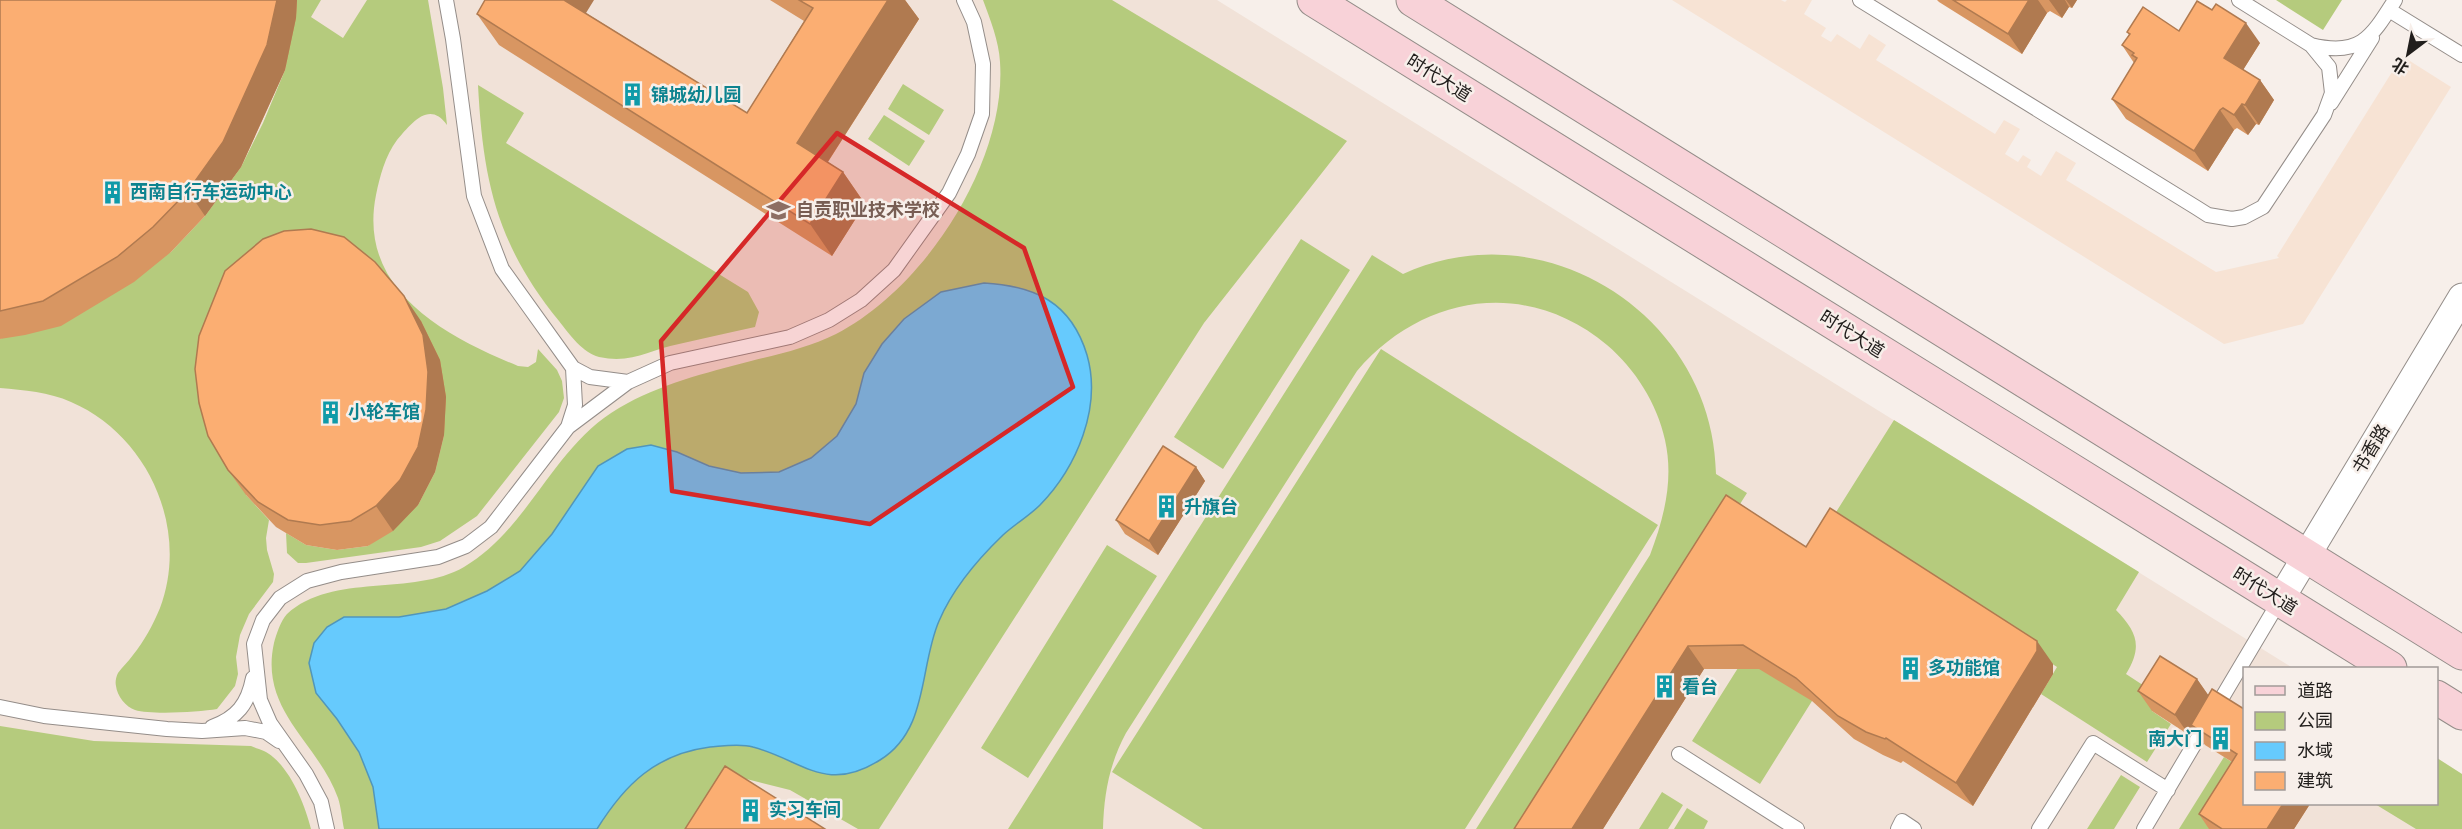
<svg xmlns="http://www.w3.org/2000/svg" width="2462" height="829" viewBox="0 0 2462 829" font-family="'Golos Text','Noto Sans SC',sans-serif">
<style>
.commercial{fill:#f7e3d4}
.built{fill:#f1e2d8}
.green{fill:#b5cb7d}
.water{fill:#66cafd;stroke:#5196ba;stroke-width:1.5}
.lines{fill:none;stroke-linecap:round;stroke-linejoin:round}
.service-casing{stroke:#948d89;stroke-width:16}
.minor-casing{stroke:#948d89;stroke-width:29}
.secondary-casing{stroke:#948d89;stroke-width:35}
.service{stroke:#fff;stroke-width:14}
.minor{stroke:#fff;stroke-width:27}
.secondary{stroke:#f8d2d8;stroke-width:33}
.wall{fill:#d89662}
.shaded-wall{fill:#b07a50}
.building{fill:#fbae72;stroke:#b07a50;stroke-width:1.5}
.marked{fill:#d62828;fill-opacity:0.2;stroke:#d62828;stroke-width:4.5;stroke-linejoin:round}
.labels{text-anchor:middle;stroke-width:5;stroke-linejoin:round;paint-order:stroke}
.street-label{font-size:18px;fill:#211e1c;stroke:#f7efea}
.culture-label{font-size:18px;font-weight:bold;fill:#0d838f;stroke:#f7efea;text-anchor:start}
.education-label{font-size:18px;font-weight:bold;fill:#785e54;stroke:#f7efea;text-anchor:start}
</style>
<rect width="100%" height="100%" fill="#f7efea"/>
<path class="commercial" d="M1672,0H1781L1785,2L1787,0H1812L1804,14L1826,28L1821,36L1831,42L1837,34L1860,49L1869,34L1886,45L1876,60L1995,134L2004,120L2020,129L2005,154L2018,162L2023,155L2031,160L2027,167L2041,176L2056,151L2076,163L2066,180L2216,272L2279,258L2277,256L2402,56L2451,87L2303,324L2224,344Z"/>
<path class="built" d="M0,0H1217L2293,668H2244V804H2436L2437,758L2462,774V829H18L0,814Z"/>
<path class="green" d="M297,0H321L311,17L343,38L367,0H428L443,88L447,125C429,99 410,125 397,140C385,156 380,176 376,195C357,290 445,336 518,366L528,367L536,362L538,349L557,370L562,381L564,398L559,412L477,516L440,541L421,547L306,563H298L287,553L286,533L306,545L337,550L368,546L418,505L435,472L444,435L246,495L269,520L266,538L267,550L274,574L273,582L249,614L240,635L236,657L238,674L235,686L217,709C200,712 151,715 135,710C126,707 117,696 116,686C115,682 116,677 118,673C122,667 128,662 133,655C144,641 153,625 160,608C190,529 148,435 71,402C49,392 24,390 0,388V339L171,252L205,216L241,167L263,123L285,70Z
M983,0H1112L1347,141L1204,323L879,829H858L790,790L727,774L692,829H344C342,819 341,807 338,798C318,742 259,711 274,643C276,635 281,620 287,614C333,572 412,597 464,567C529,529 553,446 619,408C660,384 705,373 751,361C780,354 810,347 836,334C924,289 1007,162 1000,62C999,41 990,19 983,0Z
M2276,0H2342L2323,30Z
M903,84L944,110L929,135L888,109Z
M478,85L524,113L506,143L748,292L759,312L755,327C729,333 704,338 679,344C649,350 632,364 599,357C583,353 569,334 559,321C497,245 483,181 478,85Z
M884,115L925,141L909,166L868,139Z
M1301,239L1350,270L1223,469L1174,437Z
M1372,255L1403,274C1547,208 1714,318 1716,474L1747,493L1534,829H1476L1650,555C1664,518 1674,480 1665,440C1657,403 1635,369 1607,345C1527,278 1423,294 1357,371L1126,733C1109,765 1104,794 1103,829H1008Z
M1381,349L1658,525L1465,829H1203L1112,772Z
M1894,420L2139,572L2116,610C2137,632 2143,646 2126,674L2161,697L2152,711L2171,724L2147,762L2041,694L2057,667L1999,629L1812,701L1760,784L1692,741Z
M1107,545L1157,576L1028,778L981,748Z
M0,726L94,741L251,746C258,749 267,751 273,757C292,773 305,805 311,829H0Z
M2224,757L2244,770L2216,829H2179Z
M2437,758L2462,774V829H2416L2375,804H2436Z
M2121,775L2140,787L2114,829H2087Z
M1662,792L1683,805L1668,829H1639Z
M1687,808L1708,821L1704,829H1674Z"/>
<path class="water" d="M984,283C1035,286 1071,302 1087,355C1102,407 1077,467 1040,505C1029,516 1015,524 1003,535C978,559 953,588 939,621C919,667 929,730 880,760C826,794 804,761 753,747C740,743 723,746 710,747C656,754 625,784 597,829H379L373,787L359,752L337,719L316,693L309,663L314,643L327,627L344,617H399L446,609L487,591L520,571L552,534L598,466L627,449L651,445L677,452L709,466L741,473L779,472L811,458L837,436L856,404L864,373L882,344L904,319L941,292Z"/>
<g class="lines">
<defs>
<path id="service" d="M446,0L453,39L474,196L502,269L573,368L575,405L568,427
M1860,0L2197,208L2208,215L2232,219L2244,217L2263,207L2324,115L2332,93L2329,67L2311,45L2239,0
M2389,10L2462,55
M2311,45C2360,57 2371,38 2395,0
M2331,103L2372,38
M573,368L590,377L628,382
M0,707L44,716L167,729L202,731L245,728L266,732L279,741
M212,727C237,718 248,704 253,678
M1679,754L1797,829
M327,829L321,802L306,774L270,723L260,700L254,644L263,620L280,598L307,581L341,572L438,557L466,546L491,527L568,427L628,382L670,363L790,337L829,320L861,300L894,270L949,193L968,154L982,114L983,64L974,22L964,0
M1898,829L1902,821L1914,829
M2039,829L2093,743L2168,790
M2144,829L2280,600"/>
<path id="minor" d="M2280,600L2462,297"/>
<path id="secondary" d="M1314,0L2390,668
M1413,0L2462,653
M2436,697L2462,713"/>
</defs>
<use href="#service" class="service-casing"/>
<use href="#minor" class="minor-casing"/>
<use href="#secondary" class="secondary-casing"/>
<use href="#service" class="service"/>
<use href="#minor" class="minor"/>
<use href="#secondary" class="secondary"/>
</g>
<path class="wall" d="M0,0H297L296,18L285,70L241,167L205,216L171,252L134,282L61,326L25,335L0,339Z
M770,0H905L919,19L828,162L843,172L865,204L832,256L499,45L477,14L586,13L747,113L804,21Z
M1937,0H2077L2072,8L2069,7L2062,18L2050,11L2047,13L2022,54L1939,2Z
M2179,31L2260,43L2243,70L2260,80L2274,100L2259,125L2256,124L2248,135L2237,128L2234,130L2208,171L2126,119L2112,99L2134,63L2122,45L2129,35L2127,32Z
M421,321L440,360L446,397L444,435L435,472L418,505L393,531L368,546L337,550L306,545L276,527L246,495L228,470Z
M1196,467L1205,481L1158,555L1125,534L1116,520Z
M1726,495L1806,547L2053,664V674L1973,806L1903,761L1901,763L1883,755L1854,739L1812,701L1759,669H1704L1603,829H1514Z
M2197,679L2208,695L2244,709V804H2310L2294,829H2209L2199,814L2232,762L2205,745L2193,728L2189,735L2152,711L2138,691Z"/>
<path class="shaded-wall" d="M277,0H297L296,18L285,70L241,167L205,216L188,191Z
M559,0H594L578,26Z
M888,0H905L919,19L820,174L797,143Z
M2029,0H2038L2047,13L2022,54L2008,34Z
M2049,0H2065L2069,7L2062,18Z
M2066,0H2077L2072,8Z
M2246,23L2260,43L2238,78L2224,58Z
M2260,80L2274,100L2259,125L2245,105Z
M2242,104L2256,124L2248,135L2234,115Z
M2220,110L2234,130L2208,171L2194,151Z
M843,172L865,204L832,256L810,224Z
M404,296L421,321L440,360L446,397L444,435L435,472L418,505L393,531L376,506Z
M1196,467L1205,481L1158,555L1149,541Z
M2037,641L2053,664V674L1973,806L1956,783Z
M1688,646L1704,669L1603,829H1572Z
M2197,679L2211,699L2191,725L2193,728L2189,735L2175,715Z
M2283,804H2310L2294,829H2267Z"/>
<path class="building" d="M0,0H277L267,45L223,142L188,191L153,227L117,257L43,301L0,311Z
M485,0H564L747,113L813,8L799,0H888L797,143L843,172L810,224L477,14Z
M1953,0H2029L2008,34Z
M2197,1L2212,10L2216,4L2246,23L2224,58L2260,80L2245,105L2242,104L2234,115L2223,108L2220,110L2194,151L2112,99L2137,58L2132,55L2134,53L2122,45L2130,34L2127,32L2143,7L2179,31Z
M311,229L344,237L375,262L404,296L423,335L428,372L426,410L418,447L400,480L376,506L351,521L320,525L288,520L258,502L228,470L208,436L199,403L195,369L199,336L225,271L263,239L284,231Z
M1163,446L1196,467L1149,541L1116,520Z
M1726,495L1806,547L1830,508L2037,641V651L1956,783L1886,738L1885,739L1866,732L1838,716L1796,678L1743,645L1688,646L1572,829H1514Z
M2160,656L2197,679L2175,715L2138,691Z
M2212,689L2244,709V804H2283L2267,829H2222L2199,814L2237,754L2191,725Z
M725,766L825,829H685Z"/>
<path class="marked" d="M837,133L1024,248L1073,387L870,524L672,491L661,341Z"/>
<defs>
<symbol id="building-bare" viewBox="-9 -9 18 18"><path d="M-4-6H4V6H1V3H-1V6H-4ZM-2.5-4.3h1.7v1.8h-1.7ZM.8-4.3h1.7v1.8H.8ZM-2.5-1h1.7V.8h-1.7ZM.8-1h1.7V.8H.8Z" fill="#0f9aa8" stroke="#f7efea" stroke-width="2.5" paint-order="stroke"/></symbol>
<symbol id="school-bare" viewBox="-9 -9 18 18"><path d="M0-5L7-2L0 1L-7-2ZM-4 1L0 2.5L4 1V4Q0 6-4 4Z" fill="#8d6e63" stroke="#f7efea" stroke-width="2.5" paint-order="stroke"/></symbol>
</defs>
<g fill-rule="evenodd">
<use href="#building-bare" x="616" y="78" width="33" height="33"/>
<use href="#building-bare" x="96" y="176" width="33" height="33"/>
<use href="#school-bare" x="762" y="194" width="33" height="33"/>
<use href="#building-bare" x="314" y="396" width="33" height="33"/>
<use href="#building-bare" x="1150" y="490" width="33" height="33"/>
<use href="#building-bare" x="1894" y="652" width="33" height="33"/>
<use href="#building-bare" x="1648" y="670" width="33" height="33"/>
<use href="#building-bare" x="2204" y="722" width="33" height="33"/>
<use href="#building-bare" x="734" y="794" width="33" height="33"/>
</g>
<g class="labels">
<g class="street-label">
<text transform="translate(1439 78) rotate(32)" y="6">时代大道</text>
<text transform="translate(1852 334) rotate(32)" y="6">时代大道</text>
<text transform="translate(2371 449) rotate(-59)" y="6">书香路</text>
<text transform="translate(2265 591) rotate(32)" y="6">时代大道</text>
</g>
<g class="culture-label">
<text x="651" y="101">锦城幼儿园</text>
<text x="130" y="198">西南自行车运动中心</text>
<text x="348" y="418">小轮车馆</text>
<text x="1184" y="513">升旗台</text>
<text x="1928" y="674">多功能馆</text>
<text x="1682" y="693">看台</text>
<text x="2202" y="745" text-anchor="end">南大门</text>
<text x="769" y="816">实习车间</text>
</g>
<g class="education-label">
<text x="796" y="216">自贡职业技术学校</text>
</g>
</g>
<rect x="2243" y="667" width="195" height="138" fill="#f7efea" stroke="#a19b98" stroke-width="1.5"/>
<rect x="2255" y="686" width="30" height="9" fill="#f8d2d8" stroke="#a19b98" stroke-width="1.5"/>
<text x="2297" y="697" font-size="18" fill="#211e1c">道路</text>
<rect x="2255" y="712" width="30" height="18" fill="#b5cb7d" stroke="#a19b98" stroke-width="1.5"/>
<text x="2297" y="727" font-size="18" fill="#211e1c">公园</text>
<rect x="2255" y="742" width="30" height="18" fill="#66cafd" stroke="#a19b98" stroke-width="1.5"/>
<text x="2297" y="757" font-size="18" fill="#211e1c">水域</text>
<rect x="2255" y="772" width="30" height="18" fill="#fbae72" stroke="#a19b98" stroke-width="1.5"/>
<text x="2297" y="787" font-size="18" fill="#211e1c">建筑</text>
<g transform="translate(2408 54) rotate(212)" stroke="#f7efea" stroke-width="4.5" paint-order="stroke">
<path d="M0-4.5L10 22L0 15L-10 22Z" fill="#211e1c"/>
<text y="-9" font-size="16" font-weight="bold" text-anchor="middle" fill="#211e1c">北</text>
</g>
</svg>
